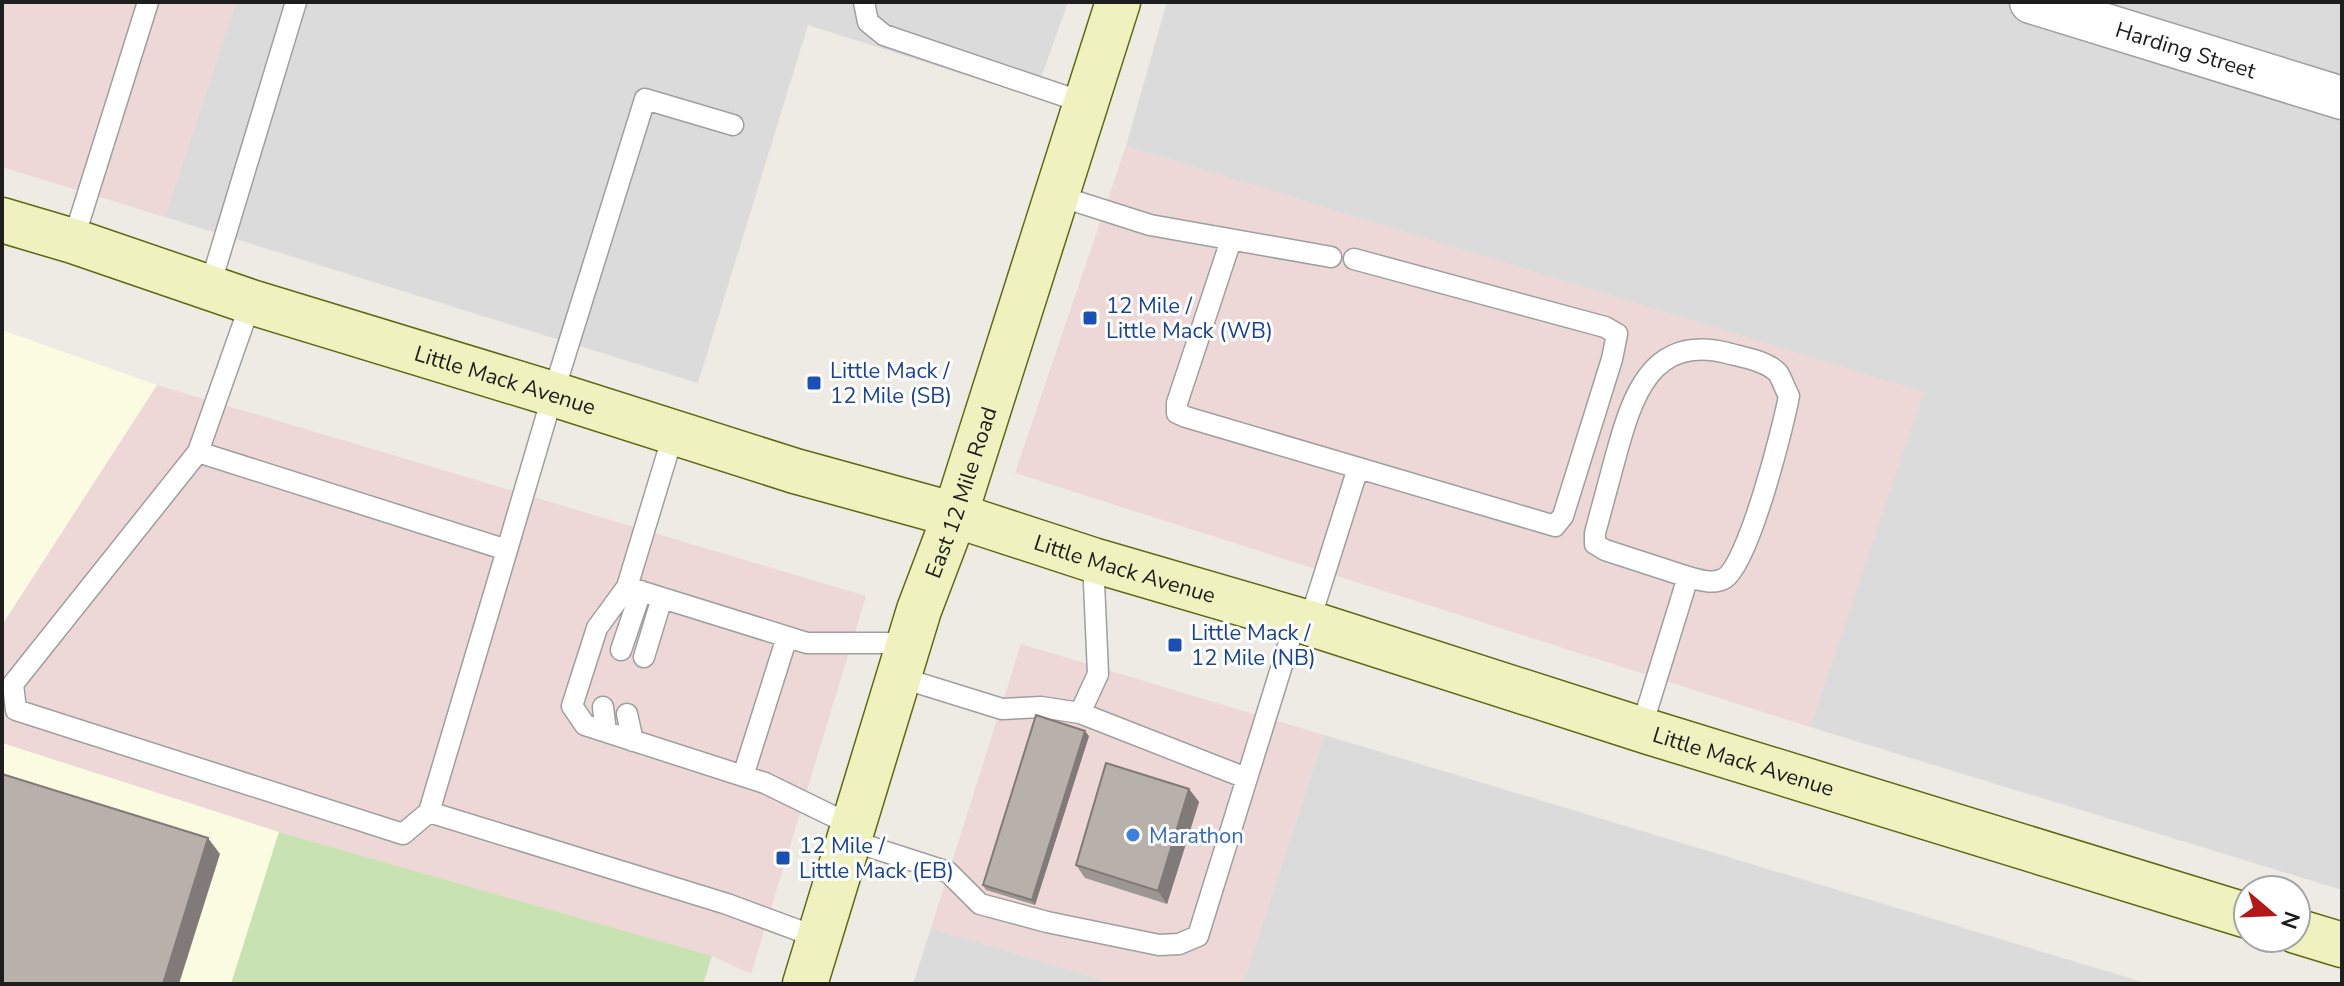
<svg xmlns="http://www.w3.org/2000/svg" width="2344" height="986" viewBox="0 0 2344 986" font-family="'Nunito Sans',sans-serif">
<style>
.residential{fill:#dcdbdb}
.commercial{fill:#edd7d7}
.education{fill:#fbfbe1}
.grass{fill:#c9e2b1}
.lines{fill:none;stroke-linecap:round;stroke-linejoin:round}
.service-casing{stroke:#9f9f9f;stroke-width:23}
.minor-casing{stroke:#9f9f9f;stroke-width:45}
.secondary-casing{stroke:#5f6812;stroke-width:47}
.service{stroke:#fff;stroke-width:20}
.minor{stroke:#fff;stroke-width:42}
.secondary{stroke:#eff2bf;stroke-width:44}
.wall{fill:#9d9793}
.shaded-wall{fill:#807b78}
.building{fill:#b7b0ab;stroke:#807b78;stroke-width:2}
.transit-dot{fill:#1a4fb4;stroke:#fff;stroke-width:3}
.shop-dot{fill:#3f7fe0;stroke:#fff;stroke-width:3}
.labels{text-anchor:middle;stroke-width:6;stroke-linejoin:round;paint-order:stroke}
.street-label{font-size:22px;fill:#1e1e1e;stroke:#fff}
.transit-label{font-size:22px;fill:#164399;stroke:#fff;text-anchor:start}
.shop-label{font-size:22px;fill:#366cbe;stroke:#fff;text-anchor:start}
</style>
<rect width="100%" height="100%" fill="#eeebe5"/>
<path class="residential" d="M236,2H1068L1034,97L808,25L698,383L165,217Z
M1167,2H2342V890L1810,727L1923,392L1126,146Z
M1324,735L2149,984H1243Z
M931,928L1117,984H913Z"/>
<path class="commercial" d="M2,2H236L165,217L2,167Z
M1126,146L1924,392L1810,727L1015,473Z
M157,385L866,596L751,974L712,956L279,832L2,743V625Z
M1021,644L1324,735L1243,984H1117L931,928Z"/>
<path class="education" d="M2,330L157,385L2,625Z
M2,743L279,832L231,984H2Z"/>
<path class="grass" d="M279,832L712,956L703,984H231Z"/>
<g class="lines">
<defs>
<path id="service" d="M864,2L868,22L884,35L1085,103
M1056,195L1150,225L1331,257
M1231,240L1177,403V413L1186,417L1555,526L1563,516L1612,359L1617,334L1605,327L1354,259
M73,241L148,2
M209,289L296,2
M251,302L198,452L507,550L553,394L645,99L733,125
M674,432L627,587L597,628L572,706L585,725L765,783L853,826
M198,452L13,684L16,710L403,834L429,812
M507,550L429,812L727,904L819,938
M627,587L807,643H909
M1309,623L1358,468
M621,650L641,591
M644,657L662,598
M899,677L1002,709L1041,707L1080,713L1246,778
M603,707L606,732
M1080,713L1098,674L1093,560
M627,714L633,741
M1641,729L1688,577C1700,580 1714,585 1725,578C1749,562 1783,428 1789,396C1785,389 1782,379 1778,373C1767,361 1742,357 1727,353C1651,334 1632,397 1616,455C1609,481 1602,507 1595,533V544L1605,550L1688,577
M743,776L787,637
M849,840L948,872L980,904L1047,922L1159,945L1179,944L1198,936L1296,620"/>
<g id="minor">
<path id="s1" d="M2031,2L2342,98"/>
</g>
<g id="secondary">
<path id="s2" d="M2,220L73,241L251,302L553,394L795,471L955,515L1093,560L1309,623L1649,732L2248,916"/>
<path d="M2296,931L2342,945"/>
<path id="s3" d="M805,984L919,610L955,515L1118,2"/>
</g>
</defs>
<use href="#service" class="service-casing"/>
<use href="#minor" class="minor-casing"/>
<use href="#secondary" class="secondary-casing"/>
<use href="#service" class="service"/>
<use href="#minor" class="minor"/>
<use href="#secondary" class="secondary"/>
</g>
<path class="wall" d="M1089,736L1035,905L986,890L983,885Z
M1189,789L1199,802L1167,904L1085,878L1076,865Z"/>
<path class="shaded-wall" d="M1085,731L1089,736L1035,905L1032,900Z
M1189,789L1199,802L1167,904L1158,891Z
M208,838L220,854L179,984H163Z"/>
<path class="building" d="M1036,715L1085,731L1032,900L983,885Z
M1106,763L1189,789L1158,891L1076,865Z
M2,774L208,838L163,984H2Z"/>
<g class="transit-dot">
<rect x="1082" y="310" width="16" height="16" rx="4"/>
<rect x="806" y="375" width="16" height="16" rx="4"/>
<rect x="1167" y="637" width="16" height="16" rx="4"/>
<rect x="775" y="850" width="16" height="16" rx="4"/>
</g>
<circle class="shop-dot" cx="1133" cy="835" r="8"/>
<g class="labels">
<g class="street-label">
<text dy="8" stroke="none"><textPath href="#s1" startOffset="162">Harding Street</textPath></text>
<text dy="8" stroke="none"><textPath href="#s2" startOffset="528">Little Mack Avenue</textPath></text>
<text dy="8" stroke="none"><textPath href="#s3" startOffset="516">East 12 Mile Road</textPath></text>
<text dy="8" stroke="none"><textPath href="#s2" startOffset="1176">Little Mack Avenue</textPath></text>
<text dy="8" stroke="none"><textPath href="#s2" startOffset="1824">Little Mack Avenue</textPath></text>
</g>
<g class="transit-label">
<text x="1106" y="313">12 Mile /<tspan x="1106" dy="25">Little Mack (WB)</tspan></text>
<text x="830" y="378">Little Mack /<tspan x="830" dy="25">12 Mile (SB)</tspan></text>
<text x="1191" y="640">Little Mack /<tspan x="1191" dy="25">12 Mile (NB)</tspan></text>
<text x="799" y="853">12 Mile /<tspan x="799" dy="25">Little Mack (EB)</tspan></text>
</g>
<g class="shop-label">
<text x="1149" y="843">Marathon</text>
</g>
</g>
<rect width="2344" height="986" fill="none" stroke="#1e1e1e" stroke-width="8"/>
<g transform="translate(2272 914) rotate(109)"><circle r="38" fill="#ffffff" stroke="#a5a5a5" stroke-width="2"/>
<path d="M0-6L14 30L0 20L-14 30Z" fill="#b41819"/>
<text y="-12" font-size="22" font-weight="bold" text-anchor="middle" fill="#1e1e1e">N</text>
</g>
</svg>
